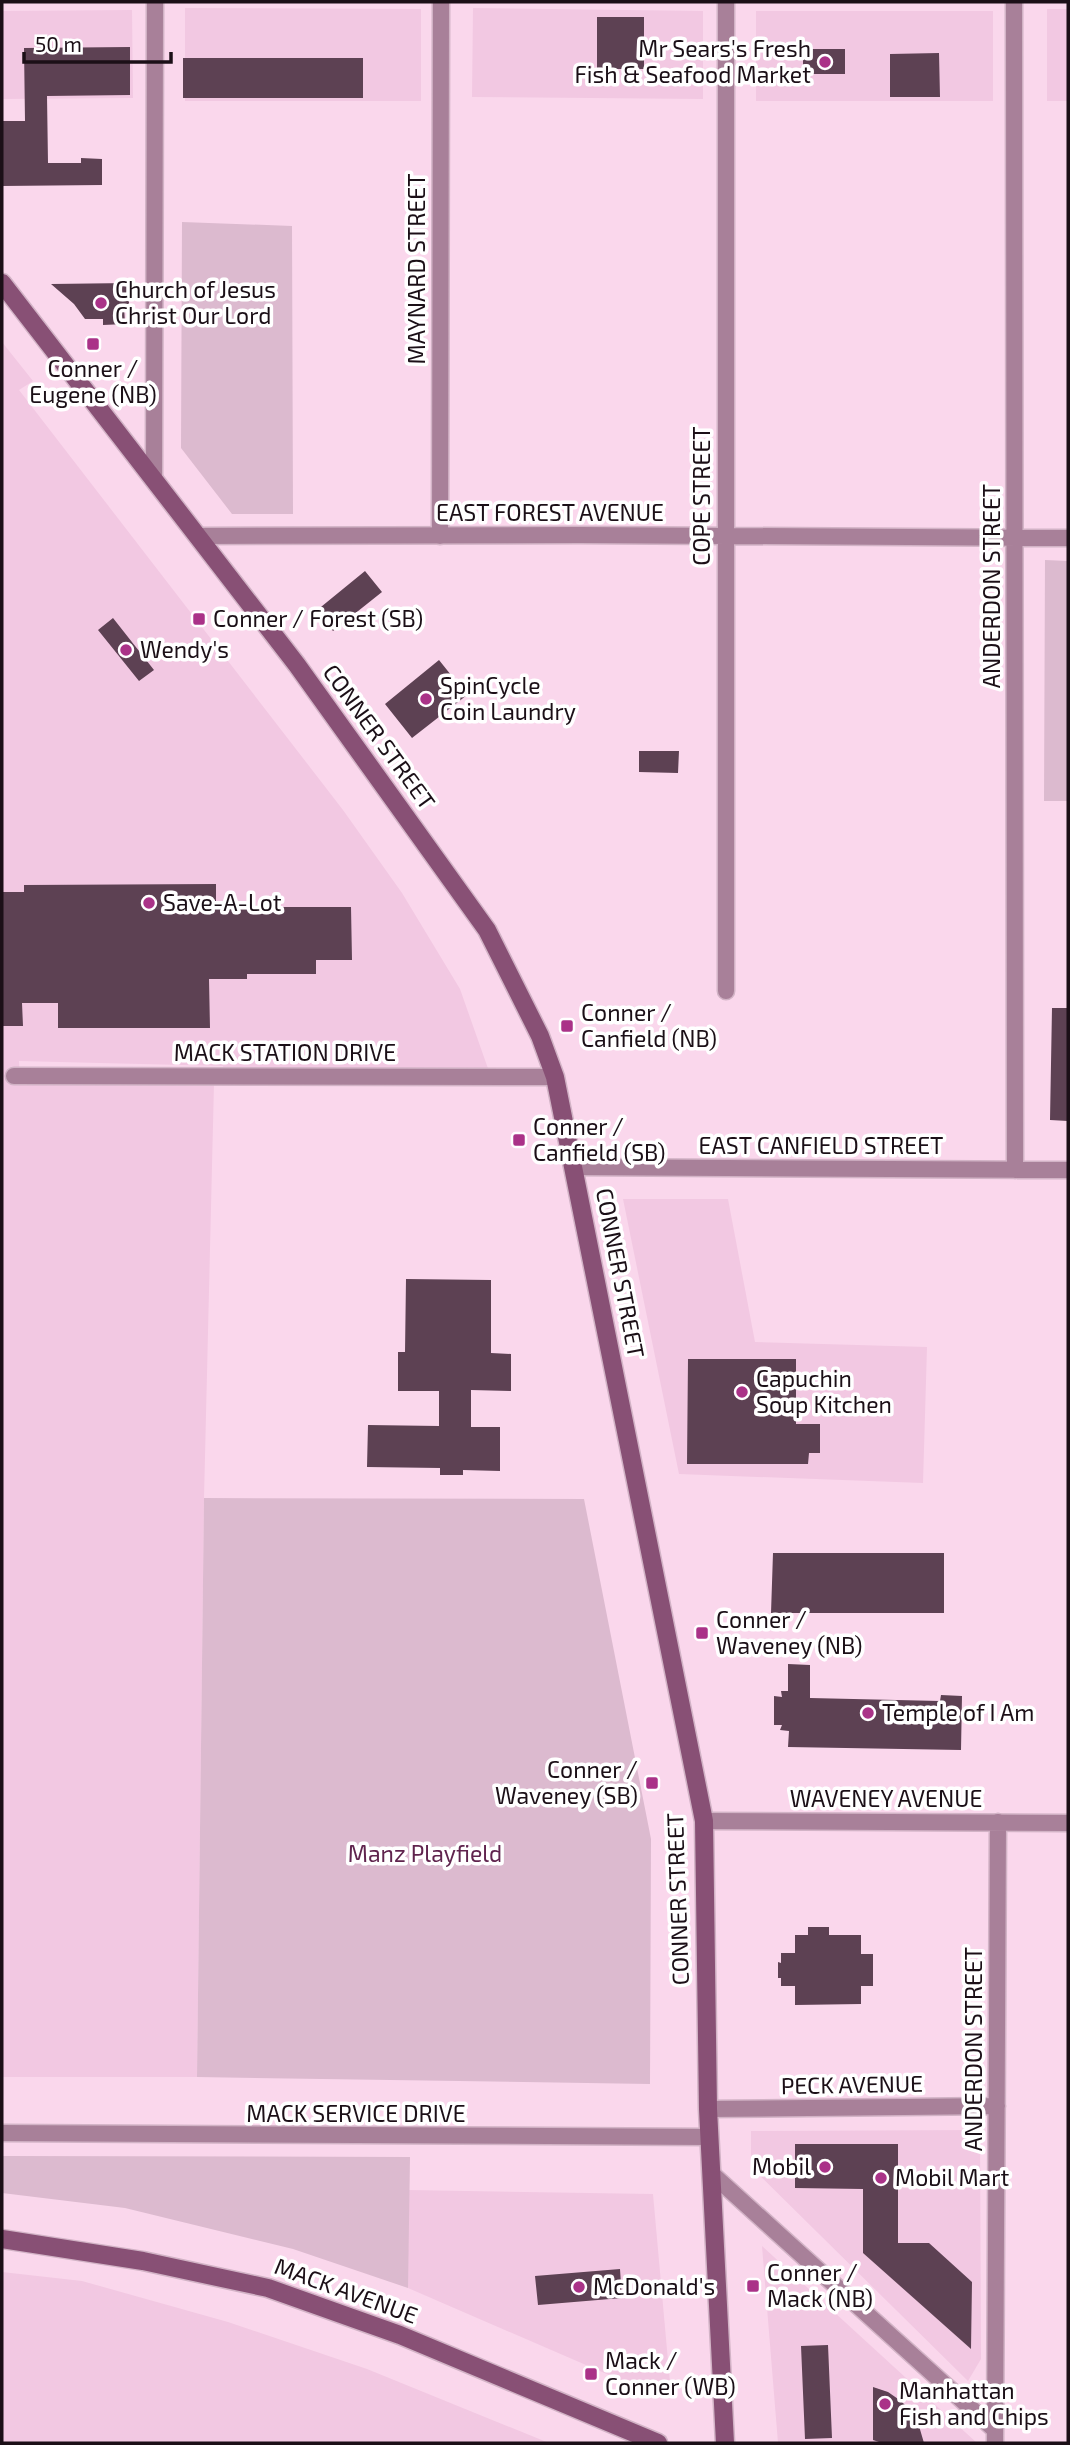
<svg xmlns="http://www.w3.org/2000/svg" width="1070" height="2445" viewBox="0 0 1070 2445" font-family="'Exo 2',sans-serif">
<style>
.built{fill:#f2c8e2}
.green{fill:#dcbacf}
.building{fill:#5d4153}
.lines{fill:none;stroke-linecap:round;stroke-linejoin:round}
.street-casing{stroke:#d2b3c6;stroke-width:19}
.secondary-casing{stroke:#d2b3c6;stroke-width:21}
.street{stroke:#a88099;stroke-width:16}
.secondary{stroke:#885075;stroke-width:18}
.poi-dot{fill:#aa3288;stroke:#fff;stroke-width:2.5}
.labels{text-anchor:middle;stroke-width:7;stroke-linejoin:round;paint-order:stroke}
.poi-label{font-size:23px;fill:#1b0f17;stroke:#fff;text-anchor:start}
.street-label{font-size:23px;fill:#1b0f17;stroke:#fff}
.park-label{font-size:23px;fill:#60244e;stroke:#fff}
</style>
<rect width="100%" height="100%" fill="#fad7ec"/>
<path class="built" d="M185,8L421,9V101H185Z
M473,8L703,11V99L472,97Z
M1047,9H1068V101H1047Z
M132,10L133,98L2,99V11Z
M756,11H993V101H756Z
M2,342L33,381L19,390L343,810L402,893L460,989L491,1077L225,1076L223,1066L19,1061L20,1084L214,1083L204,1498L197,2077H2Z
M623,1199H728L755,1342L927,1347L923,1483L679,1474Z
M980,2130L981,2359L968,2381L751,2167V2131Z
M408,2190L653,2194L670,2383L663,2389L646,2391L408,2288Z
M762,2246L977,2443H778Z
M2,2272L82,2281L228,2322L367,2369L549,2443H2Z"/>
<path class="green" d="M182,222L292,226L293,514H232L181,448Z
M1045,560L1068,561V801H1044Z
M204,1498L584,1499L651,1839L650,2084L197,2077Z
M2,2156L410,2157L408,2288L293,2249L125,2208L2,2193Z"/>
<path class="building" d="M597,17H644V69H597Z
M130,47V95L47,96L48,163H81V158L102,159V185L2,186V121H25L24,48Z
M803,49H845V74H803Z
M939,53L940,97H890V54Z
M183,58H363V98H183Z
M129,283V306H124L125,324L103,325V319H85L74,304L51,284Z
M365,571L382,592L333,631L316,611Z
M113,618L154,670L139,681L98,630Z
M439,660L467,695L412,738L385,704Z
M639,751H679L678,773L639,772Z
M216,884V907H351L352,960H316V974H247V979H209L210,1028H58V1003H22L23,1026H2V892H24V885Z
M1052,1008H1068V1121L1050,1120Z
M406,1279L491,1280V1353L511,1354V1391L471,1390V1427H500V1471L463,1470V1475H440V1468L367,1467L368,1425L439,1426V1391H398V1352H405Z
M688,1359H796V1424H820V1453H809L808,1464H687Z
M773,1553H944V1613H771Z
M788,1664L810,1665V1698L940,1701L941,1695L962,1696L961,1750L788,1747L789,1731L780,1730L782,1725H774V1696L782,1697L781,1691H788Z
M808,1927H829V1935H861V1954H873V1986H861V2004L795,2005V1986H781V1978H778V1962L781,1963V1953H795V1935H808Z
M795,2144H898V2243H929L972,2282L971,2349L863,2253V2189L795,2188Z
M620,2269L622,2298L538,2305L535,2276Z
M828,2345L832,2438L805,2439L801,2346Z
M873,2387L888,2392L901,2401L912,2412L919,2426L924,2443H882L873,2440Z"/>
<g class="lines">
<defs>
<path id="street" d="M1014,2L1015,1170
M154,478L155,2
M199,536L580,535L1068,538
M440,536L441,2
M726,991V2
M14,1076L555,1077
M574,1167L1068,1170
M704,1821L1068,1823
M708,2109L997,2106
M2,2133L709,2137
M711,2173L995,2430
M995,2443L998,1822"/>
<path id="secondary" d="M2,283L297,665L487,930L540,1036L555,1077L704,1821L708,2109L725,2443
M2,2239L143,2261L268,2288L400,2335L658,2443"/>
</defs>
<use href="#street" class="street-casing"/>
<use href="#secondary" class="secondary-casing"/>
<use href="#street" class="street"/>
<use href="#secondary" class="secondary"/>
</g>
<g class="poi-dot">
<circle cx="825" cy="62" r="7"/>
<circle cx="101" cy="303" r="7"/>
<rect x="86" y="337" width="14" height="14" rx="3.5"/>
<rect x="192" y="612" width="14" height="14" rx="3.5"/>
<circle cx="126" cy="650" r="7"/>
<circle cx="426" cy="699" r="7"/>
<circle cx="149" cy="903" r="7"/>
<rect x="560" y="1019" width="14" height="14" rx="3.5"/>
<rect x="512" y="1133" width="14" height="14" rx="3.5"/>
<circle cx="742" cy="1392" r="7"/>
<rect x="695" y="1626" width="14" height="14" rx="3.5"/>
<circle cx="868" cy="1713" r="7"/>
<rect x="645" y="1776" width="14" height="14" rx="3.5"/>
<circle cx="825" cy="2167" r="7"/>
<circle cx="881" cy="2178" r="7"/>
<rect x="746" y="2279" width="14" height="14" rx="3.5"/>
<circle cx="579" cy="2287" r="7"/>
<rect x="584" y="2367" width="14" height="14" rx="3.5"/>
<circle cx="885" cy="2404" r="7"/>
</g>
<g class="labels">
<g class="poi-label">
<text x="811" y="57" text-anchor="end">Mr Sears's Fresh<tspan x="811" dy="26">Fish &amp; Seafood Market</tspan></text>
<text x="115" y="298">Church of Jesus<tspan x="115" dy="26">Christ Our Lord</tspan></text>
<text x="93" y="377" text-anchor="middle">Conner /<tspan x="93" dy="26">Eugene (NB)</tspan></text>
<text x="213" y="627">Conner / Forest (SB)</text>
<text x="140" y="658">Wendy's</text>
<text x="440" y="694">SpinCycle<tspan x="440" dy="26">Coin Laundry</tspan></text>
<text x="163" y="911">Save-A-Lot</text>
<text x="581" y="1021">Conner /<tspan x="581" dy="26">Canfield (NB)</tspan></text>
<text x="533" y="1135">Conner /<tspan x="533" dy="26">Canfield (SB)</tspan></text>
<text x="756" y="1387">Capuchin<tspan x="756" dy="26">Soup Kitchen</tspan></text>
<text x="716" y="1628">Conner /<tspan x="716" dy="26">Waveney (NB)</tspan></text>
<text x="882" y="1721">Temple of I Am</text>
<text x="638" y="1778" text-anchor="end">Conner /<tspan x="638" dy="26">Waveney (SB)</tspan></text>
<text x="811" y="2175" text-anchor="end">Mobil</text>
<text x="895" y="2186">Mobil Mart</text>
<text x="767" y="2281">Conner /<tspan x="767" dy="26">Mack (NB)</tspan></text>
<text x="593" y="2295">McDonald's</text>
<text x="605" y="2369">Mack /<tspan x="605" dy="26">Conner (WB)</tspan></text>
<text x="899" y="2399">Manhattan<tspan x="899" dy="26">Fish and Chips</tspan></text>
</g>
<g class="street-label">
<text transform="translate(417 269) rotate(-90)" y="8">MAYNARD STREET</text>
<text transform="translate(702 496) rotate(-90)" y="8">COPE STREET</text>
<text x="550" y="521">EAST FOREST AVENUE</text>
<text transform="translate(992 586) rotate(-90)" y="8">ANDERDON STREET</text>
<text transform="translate(379 737) rotate(54)" y="8">CONNER STREET</text>
<text x="285" y="1061">MACK STATION DRIVE</text>
<text x="821" y="1154">EAST CANFIELD STREET</text>
<text transform="translate(620 1273) rotate(79)" y="8">CONNER STREET</text>
<text x="886" y="1807">WAVENEY AVENUE</text>
<text transform="translate(678 1899) rotate(-92)" y="8">CONNER STREET</text>
<text transform="translate(974 2049) rotate(-90)" y="8">ANDERDON STREET</text>
<text transform="translate(852 2085) rotate(-1)" y="8">PECK AVENUE</text>
<text x="356" y="2122">MACK SERVICE DRIVE</text>
<text transform="translate(346 2291) rotate(20)" y="8">MACK AVENUE</text>
</g>
<g class="park-label">
<text x="425" y="1862">Manz Playfield</text>
</g>
</g>
<rect width="1070" height="2445" fill="none" stroke="#1b0f17" stroke-width="7"/>
<path d="M24 52v10h147v-10" fill="none" stroke="#1b0f17" stroke-width="3.5"/>
<text x="35" y="52" font-size="21" fill="#1b0f17" stroke="#ffffff" stroke-width="5" paint-order="stroke">50 m</text>
</svg>
